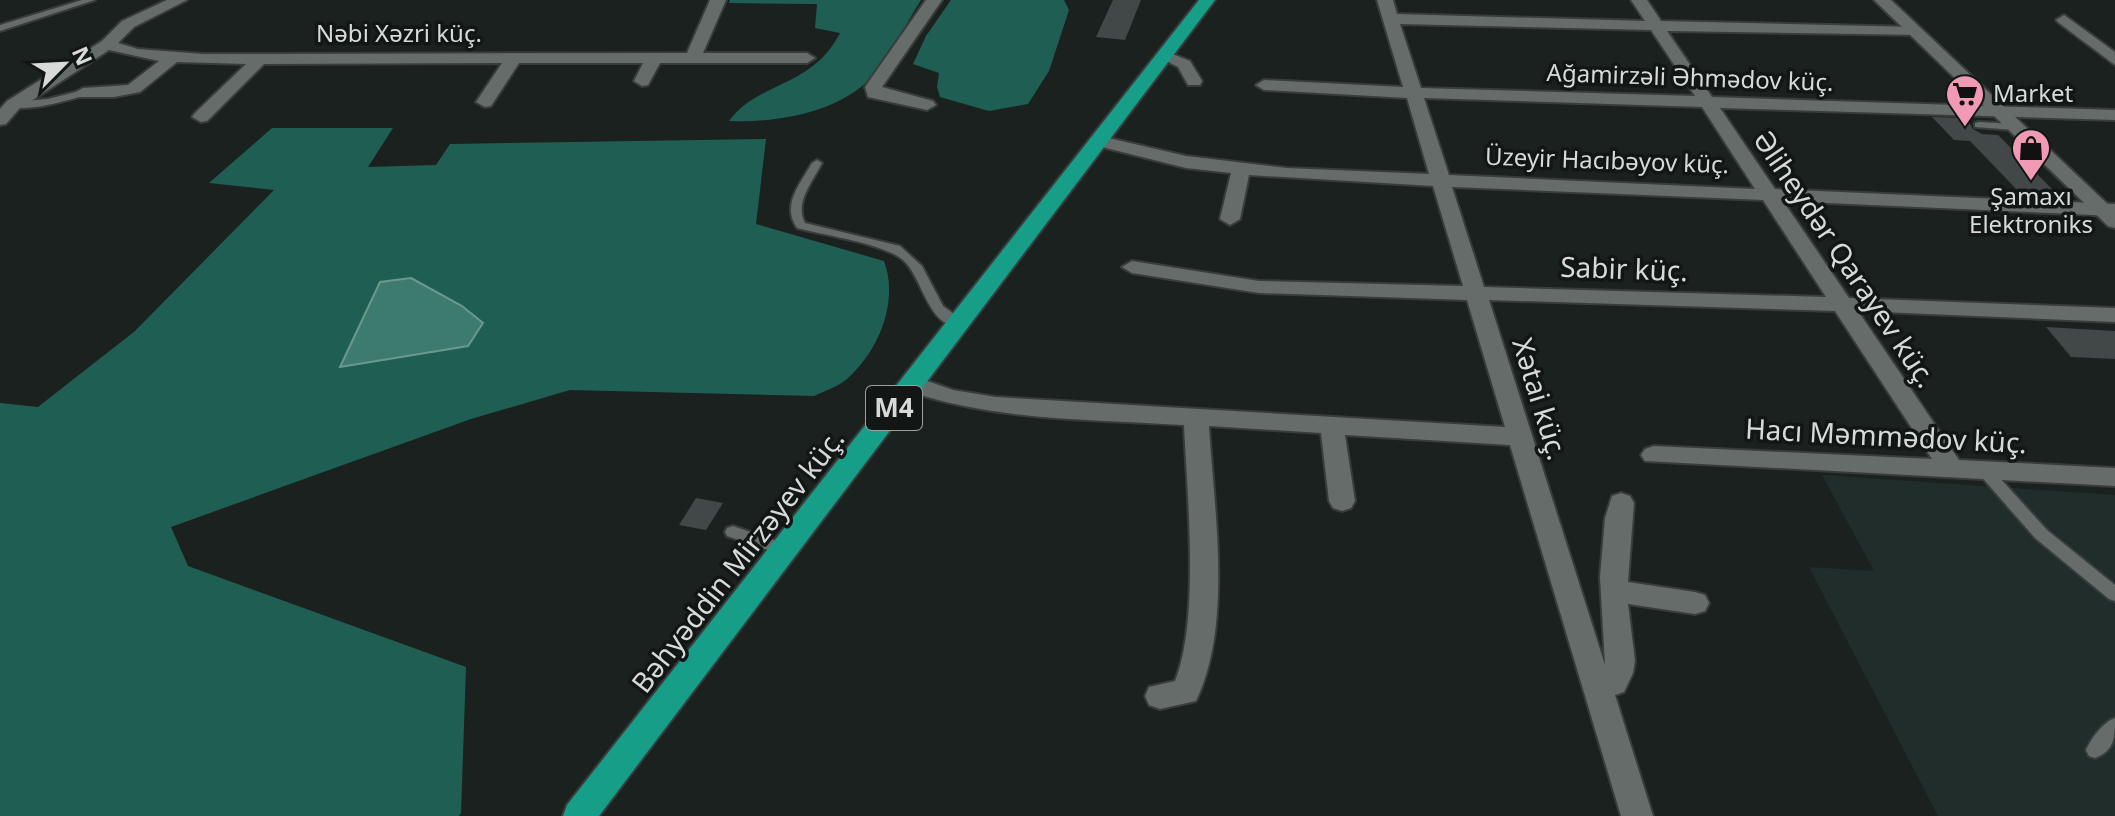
<svg xmlns="http://www.w3.org/2000/svg" width="2115" height="816" viewBox="0 0 2115 816" font-family="'Noto Sans',sans-serif">
<style>
.built{fill:#202d2a}
.forest{fill:#1f5f53}
.water{fill:#3d7b6e;stroke:#6b988e;stroke-width:2}
.building{fill:#424847}
.lines{fill:none;stroke-linecap:round;stroke-linejoin:round}
.lane-casing{stroke:#383c3b;stroke-width:4}
.street-casing{stroke:#383c3b;stroke-width:4}
.secondary-casing{stroke:#383c3b;stroke-width:4}
.highway-casing{stroke:#383c3b;stroke-width:4}
.lane{fill:#656c6a;fill-rule:evenodd}
.street{fill:#656c6a;fill-rule:evenodd}
.secondary{fill:#656c6a;fill-rule:evenodd}
.highway{fill:#179e89;fill-rule:evenodd}
.labels{text-anchor:middle;stroke-width:7;stroke-linejoin:round;paint-order:stroke}
.far-street-label{font-size:24px;fill:#d7dad9;stroke:#121716}
.far-poi-label{font-size:24px;fill:#d7dad9;stroke:#121716;text-anchor:start}
.shield{fill:#121716;stroke:#9ca09e;stroke-width:2}
.shield-label{font-size:26px;font-weight:bold;fill:#d7dad9}
.street-label{font-size:28px;fill:#d7dad9;stroke:#121716}
</style>
<rect width="100%" height="100%" fill="#1b211f"/>
<path class="built" d="M1822,475L2115,495V816H1938L1809,567L1874,571Z"/>
<path class="forest" d="M730,0H921C906,23 894,49 878,70C845,112 779,123 729,121C758,81 812,88 840,33L815,28L817,4L729,3Z
M951,0H1064L1069,10L1049,71L1028,104L989,111L940,97L937,87L939,73L913,64L926,36Z
M272,128H393L368,167L436,165L450,144L766,139L756,224L884,261C899,301 879,351 847,379C839,386 825,391 814,396L570,390L471,419L171,527L188,566L466,667L461,813L459,816H0V403L38,407L135,331L274,190L209,183Z"/>
<path class="water" d="M411,278L462,306L483,323L468,346L340,367L380,282Z"/>
<path class="building" d="M1113,0H1141L1125,40L1096,37Z
M1932,117L1966,118L1973,129L1982,134L1998,135L2059,196L2022,195L1970,141L1954,140Z
M2046,327L2115,331V359L2071,357Z
M696,498L723,503L706,530L679,525Z"/>
<g class="lines">
<defs>
<path id="lane" d="M82,0H95L0,31V25Z
M83,90L87,91V95C67,100 25,114 8,105L13,102L48,99Z
M1979,122L2014,124L2019,127L2014,130L1975,127V123Z
M817,160L822,163C813,181 794,203 805,223L900,246L922,266L943,306L962,320L963,323L962,326C928,330 923,277 903,260C885,244 823,235 797,228C781,205 800,184 812,163Z
M1984,465L1989,466L2047,530L2115,585V601L2109,599L2035,538L1979,474L1977,470L1979,466Z
M733,526L791,546L793,550L791,554L785,556L727,536L725,532L727,528Z
M2115,718C2115,736 2115,751 2095,758L2089,756L2086,750C2091,739 2103,722 2115,718Z"/>
<path id="street" d="M167,0H187L134,27L118,43L138,49L203,54L687,53L710,0H726L703,53H807L815,58L807,63H660L648,85L642,86L634,81L643,63H519L491,106L485,107L476,102L502,63L264,64L207,121L201,122L192,117L195,113L246,64L177,62L140,92L114,97H77L74,93L83,88L128,85L159,61L109,50L19,109L6,124L0,125V109L7,101L102,41L122,21Z
M926,0H942L882,87L933,101L936,105L927,110L868,97L865,87Z
M1377,0H1393L1397,14L1645,21L1631,0H1647L1661,21L1915,27L1921,29V35L1667,31L1712,97L2115,110V120L1720,108L1775,189L2115,204V216L1783,201L1849,298L2115,308V322L1858,311L1959,460L2115,468V486L1645,461L1641,455L1645,449L1654,446L1932,459L1835,311L1489,300L1605,665L1600,577L1605,518L1612,496L1621,493L1630,496L1634,503L1628,582L1695,592L1705,595L1709,603L1705,611L1695,614L1628,604L1635,661L1633,673L1624,692L1615,695L1653,816H1621L1510,445L1345,435L1355,501L1351,508L1342,511L1333,508L1329,501L1321,433L1209,426C1214,510 1233,624 1196,701L1160,709L1149,705L1145,696L1149,687L1175,681C1200,619 1187,493 1184,425C1090,419 994,421 905,390L901,384L905,378L913,376L953,390L996,397L1505,427L1467,300L1259,293L1132,273L1122,267L1132,261L1259,281L1463,286L1433,186L1249,175L1240,219L1230,225L1220,219L1231,173L1186,168L1094,145L1091,141L1100,136L1186,156L1287,168L1429,174L1407,98L1264,90L1256,85L1264,80L1403,87ZM1400,24L1651,30L1695,96L1421,88ZM1424,98L1702,107L1755,189L1449,175ZM1452,187L1763,200L1826,297L1484,287Z
M2064,15L2115,52V65L2059,23L2056,20Z
M1165,51L1190,61L1202,81L1200,85H1188L1178,67L1157,56Z"/>
<path id="secondary" d="M1874,0H1891L2115,211V228L2108,226Z"/>
<path id="highway" d="M1199,0H1215L599,816H563L567,805Z"/>
</defs>
<use href="#lane" class="lane-casing"/>
<use href="#street" class="street-casing"/>
<use href="#secondary" class="secondary-casing"/>
<use href="#highway" class="highway-casing"/>
<use href="#lane" class="lane"/>
<use href="#street" class="street"/>
<use href="#secondary" class="secondary"/>
<use href="#highway" class="highway"/>
</g>
<defs>
<symbol id="supermarket-pin" viewBox="-11 -11 22 30"><path d="M0 17L-7.5 6A9.5 9.5 0 1 1 7.5 6Z" fill="#f09ab6" stroke="#121716"/><path d="M-6-5.5h2.5l.6 2H6L4.5 2H-2.5L-4.4-4H-6ZM-1.5 3.2a1.3 1.3 0 1 0 .1 0ZM3 3.2a1.3 1.3 0 1 0 .1 0Z" fill="#111"/></symbol>
<symbol id="shop-pin" viewBox="-11 -11 22 30"><path d="M0 17L-7.5 6A9.5 9.5 0 1 1 7.5 6Z" fill="#f09ab6" stroke="#121716"/><path d="M-5-2.5h2.3a2.7 3.5 0 0 1 5.4 0H5L5.5 6h-11ZM-1.5-2.5h3a1.5 2.3 0 0 0-3 0Z" fill="#111"/></symbol>
</defs>
<g fill-rule="evenodd">
<use href="#supermarket-pin" x="1943" y="72" width="44" height="60"/>
<use href="#shop-pin" x="2009" y="126" width="44" height="60"/>
</g>
<g class="labels">
<g class="far-street-label">
<text x="399" y="42">Nəbi Xəzri küç.</text>
<text transform="translate(1690 78) rotate(2)" y="8">Ağamirzəli Əhmədov küç.</text>
<text transform="translate(1607 161) rotate(2)" y="8">Üzeyir Hacıbəyov küç.</text>
</g>
<g class="far-poi-label">
<text x="1993" y="102">Market</text>
<text x="2031" y="205" text-anchor="middle">Şamaxı<tspan x="2031" dy="28">Elektroniks</tspan></text>
</g>
<rect class="shield" x="866" y="386" width="56" height="44" rx="6"/>
<g class="shield-label">
<text x="894" y="417">M4</text>
</g>
<g class="street-label">
<text transform="translate(1845 259) rotate(56)" y="10">Əliheydər Qarayev küç.</text>
<text transform="translate(1624 269) rotate(2)" y="10">Sabir küç.</text>
<text transform="translate(1540 399) rotate(73)" y="10">Xətai küç.</text>
<text transform="translate(1886 436) rotate(3)" y="10">Hacı Məmmədov küç.</text>
<text transform="translate(738 561) rotate(-52)" y="10">Bəhyəddin Mirzəyev küç.</text>
</g>
</g>
<g transform="translate(64 64) rotate(66)" stroke="#121716" stroke-width="6" paint-order="stroke">
<path d="M0-6L14 30L0 20L-14 30Z" fill="#d7dad9"/>
<text y="-12" font-size="22" font-weight="bold" text-anchor="middle" fill="#d7dad9">N</text>
</g>
</svg>
